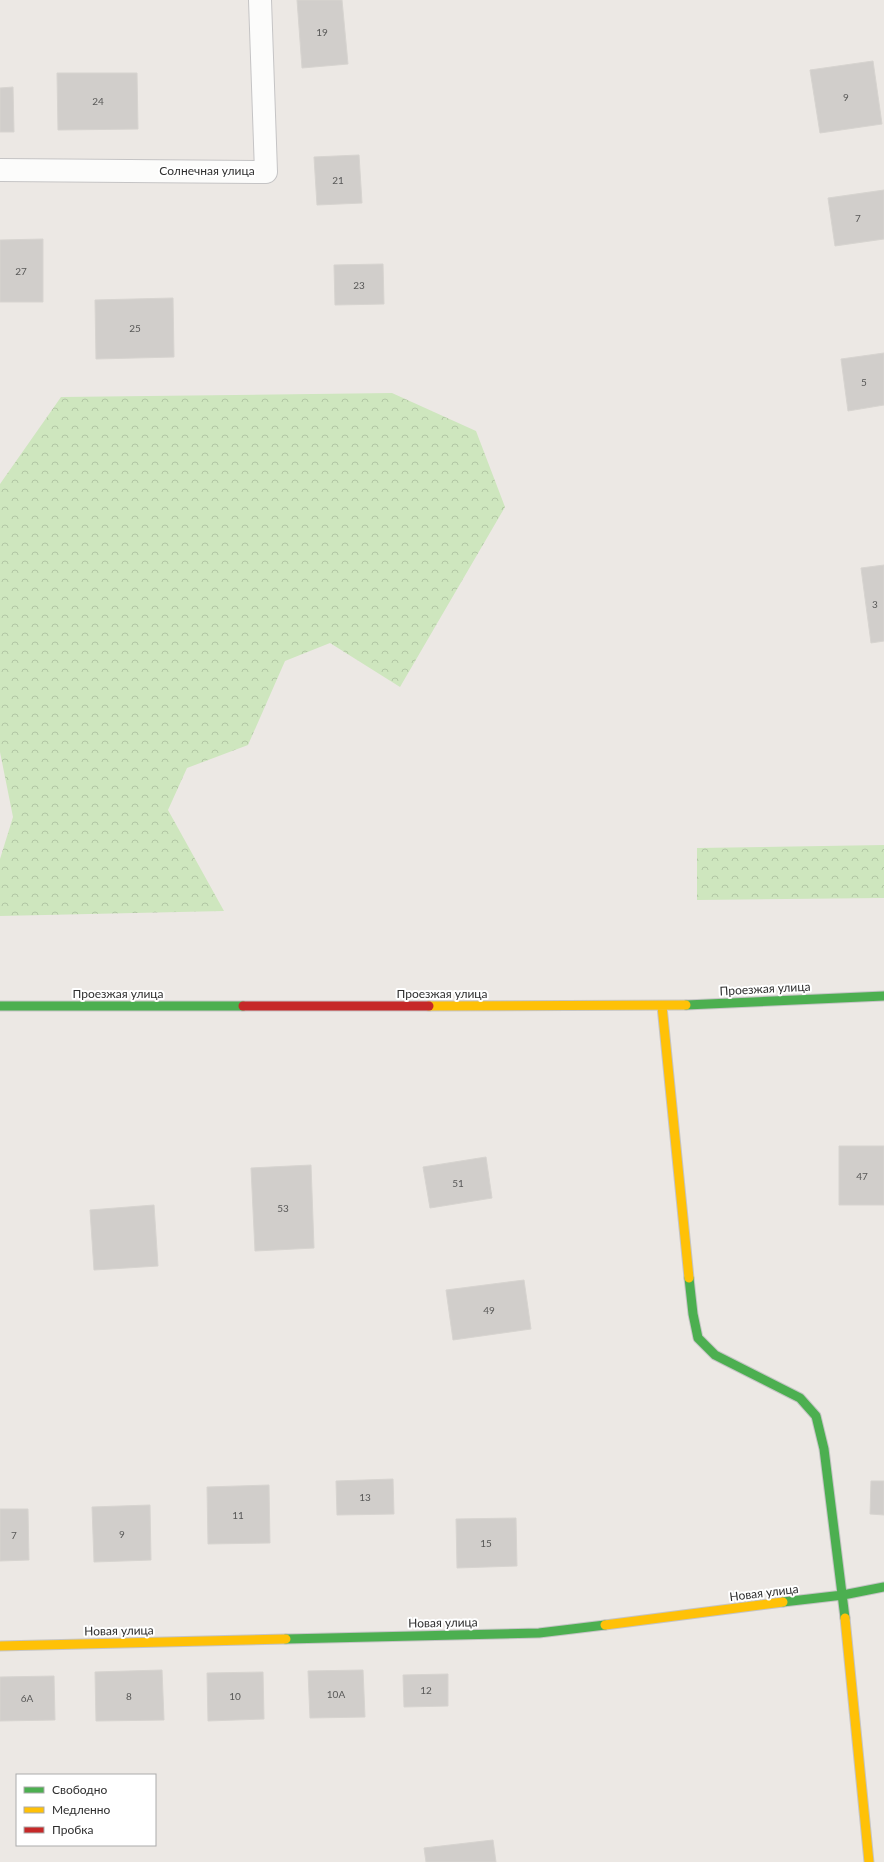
<svg xmlns="http://www.w3.org/2000/svg" width="884" height="1862" viewBox="0 0 884 1862" font-family="Lato,sans-serif">
<style>
.forest{fill:url(#forest-crowns)}
.building{fill:#d1cecb;stroke:#d7d4d0}
.lines{fill:none;stroke-linecap:round;stroke-linejoin:round}
.street-casing{stroke:#c5c4c5;stroke-width:24}
.fast-casing{stroke:#c5c4c5;stroke-width:11}
.slow-casing{stroke:#c5c4c5;stroke-width:11}
.jam-casing{stroke:#c5c4c5;stroke-width:11}
.street{stroke:#fcfcfb;stroke-width:22}
.fast{stroke:#4caf50;stroke-width:9}
.slow{stroke:#ffc107;stroke-width:9}
.jam{stroke:#c62828;stroke-width:9}
.labels{text-anchor:middle;stroke-width:4;stroke-linejoin:round;paint-order:stroke}
.number-label{font-size:10px;fill:#585857}
.street-label{font-size:12px;fill:#2e2e2e;stroke:#fff}
</style>
<defs>
<pattern id="forest-crowns" width="20" height="18" patternUnits="userSpaceOnUse"><rect width="20" height="18" fill="#cee6be"/><path d="M2 6a3 3 0 1 1 6 0M12 15a3 3 0 1 1 6 0" fill="none" stroke="#b1c6a4"/></pattern>
</defs>
<rect width="100%" height="100%" fill="#ece8e4"/>
<path class="forest" d="M392,393L476,431L505,507L400,687L330,643L285,661L248,745L187,768L168,810L224,911L0,916V859L13,817L0,752V484L61,397Z
M884,845V898L697,900V848Z"/>
<path class="building" d="M297,0H342L348,64L302,68Z
M873,61L882,124L820,133L810,70Z
M57,73H137L138,129L58,130Z
M13,87L14,132H0V88Z
M359,155L362,203L317,205L314,157Z
M884,190V239L835,246L828,198Z
M43,239V302H0V240Z
M383,264L384,304L335,305L334,265Z
M173,298L174,357L96,359L95,300Z
M884,353V405L848,411L841,359Z
M884,565V641L871,643L861,568Z
M839,1146H884V1205H839Z
M486,1157L492,1198L430,1208L423,1167Z
M311,1165L314,1248L255,1251L251,1168Z
M154,1205L158,1266L94,1270L90,1210Z
M524,1280L531,1329L453,1340L446,1290Z
M393,1479L394,1514L337,1515L336,1481Z
M871,1481H884V1515L870,1514Z
M269,1485L270,1543L208,1544L207,1487Z
M150,1505L151,1560L94,1562L92,1507Z
M0,1509H28L29,1560L0,1561Z
M516,1518L517,1566L457,1568L456,1519Z
M162,1670L164,1720L96,1721L95,1672Z
M363,1670L365,1717L310,1718L308,1671Z
M263,1672L264,1719L208,1721L207,1673Z
M448,1674V1706L404,1707L403,1675Z
M54,1676L55,1720L0,1721V1677Z
M493,1840L496,1862H426L424,1848Z"/>
<g class="lines">
<defs>
<path id="street" d="M0,170L266,172L260,0"/>
<path id="fast" d="M686,1005L884,996
M0,1006H243
M689,1278L693,1314L698,1338L715,1355L800,1398L816,1416L824,1449L845,1618
M783,1602L843,1595L884,1587
M286,1639L539,1633L605,1625"/>
<path id="slow" d="M429,1006L686,1005
M662,1006L689,1278
M845,1618L869,1862
M605,1625L783,1602
M0,1646L286,1639"/>
<path id="jam" d="M243,1006H429"/>
</defs>
<use href="#street" class="street-casing"/>
<use href="#fast" class="fast-casing"/>
<use href="#slow" class="slow-casing"/>
<use href="#jam" class="jam-casing"/>
<use href="#street" class="street"/>
<use href="#fast" class="fast"/>
<use href="#slow" class="slow"/>
<use href="#jam" class="jam"/>
</g>
<g class="labels">
<g class="number-label">
<text x="322" y="36">19</text>
<text x="846" y="101">9</text>
<text x="98" y="105">24</text>
<text x="338" y="184">21</text>
<text x="858" y="222">7</text>
<text x="21" y="275">27</text>
<text x="359" y="289">23</text>
<text x="135" y="332">25</text>
<text x="864" y="386">5</text>
<text x="875" y="608">3</text>
<text x="862" y="1180">47</text>
<text x="458" y="1187">51</text>
<text x="283" y="1212">53</text>
<text x="489" y="1314">49</text>
<text x="365" y="1501">13</text>
<text x="238" y="1519">11</text>
<text x="122" y="1538">9</text>
<text x="14" y="1539">7</text>
<text x="486" y="1547">15</text>
<text x="426" y="1694">12</text>
<text x="336" y="1698">10А</text>
<text x="129" y="1700">8</text>
<text x="235" y="1700">10</text>
<text x="27" y="1702">6А</text>
</g>
<g class="street-label">
<text x="207" y="175">Солнечная улица</text>
<text transform="translate(765 989) rotate(-3)" y="4">Проезжая улица</text>
<text x="118" y="998">Проезжая улица</text>
<text x="442" y="998">Проезжая улица</text>
<text transform="translate(764 1593) rotate(-7)" y="4">Новая улица</text>
<text transform="translate(443 1623) rotate(-1)" y="4">Новая улица</text>
<text transform="translate(119 1631) rotate(-1)" y="4">Новая улица</text>
</g>
</g>
<rect x="16" y="1774" width="140" height="72" fill="#ffffff" stroke="#ababab"/>
<rect x="24" y="1787" width="20" height="6" fill="#4caf50" stroke="#ababab"/>
<text x="52" y="1794" font-size="12" fill="#2e2e2e">Свободно</text>
<rect x="24" y="1807" width="20" height="6" fill="#ffc107" stroke="#ababab"/>
<text x="52" y="1814" font-size="12" fill="#2e2e2e">Медленно</text>
<rect x="24" y="1827" width="20" height="6" fill="#c62828" stroke="#ababab"/>
<text x="52" y="1834" font-size="12" fill="#2e2e2e">Пробка</text>
</svg>
